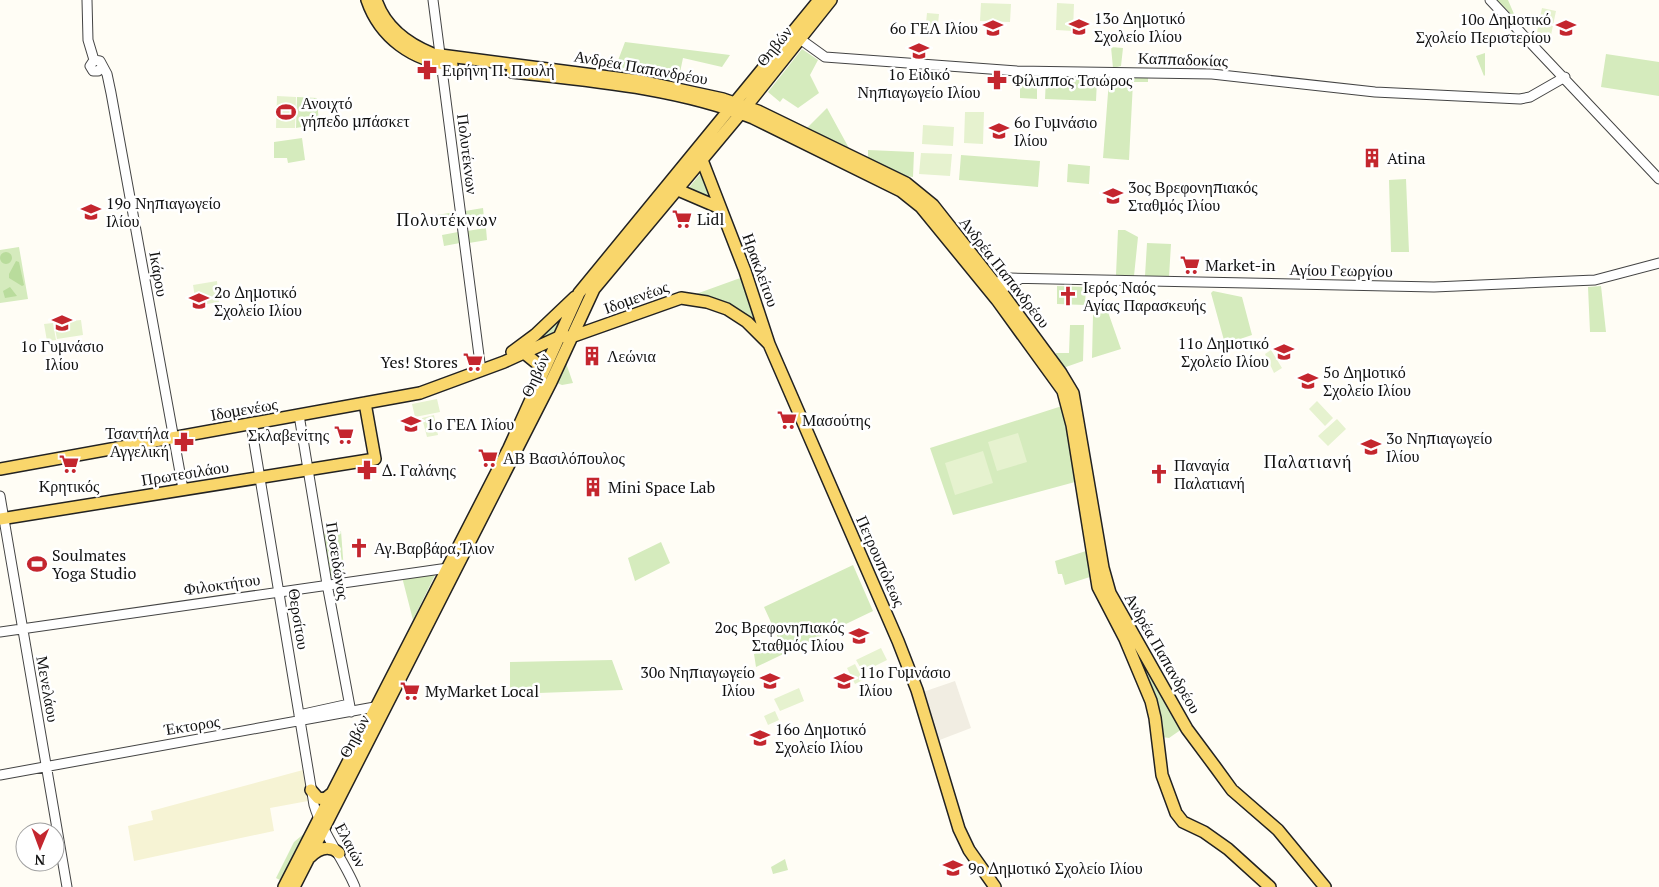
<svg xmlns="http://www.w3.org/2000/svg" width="1659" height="887" viewBox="0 0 1659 887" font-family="'PT Serif',serif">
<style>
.farmland{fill:#f6f3d4}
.green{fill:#d5ebbd}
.forest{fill:#b9dc9c}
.pitch{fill:#e6f2cf}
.plaza{fill:#f1ede2}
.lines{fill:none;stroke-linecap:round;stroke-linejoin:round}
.minor-casing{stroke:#444;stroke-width:11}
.major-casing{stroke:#222;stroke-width:14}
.minor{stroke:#fff;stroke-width:9}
.major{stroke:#f9d66b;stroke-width:11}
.labels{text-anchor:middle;stroke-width:5;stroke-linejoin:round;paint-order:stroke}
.poi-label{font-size:16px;fill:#111;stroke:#fff;text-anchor:start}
.street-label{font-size:16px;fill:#111;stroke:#fff}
.neighbourhood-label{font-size:18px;letter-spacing:1px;fill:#111;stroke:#fff}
</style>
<rect width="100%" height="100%" fill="#fffdf5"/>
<path class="farmland" d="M303,770L308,801L270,808L274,831L134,861L128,826L153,820L151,811Z"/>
<path class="green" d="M1497,0H1508L1514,14L1512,15Z
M625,42L730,55L722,67L683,58L678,82L614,71Z
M1111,47L1123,48L1121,66L1113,68Z
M802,49L818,60L810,75L819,93L798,108L783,98L780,102L768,92Z
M1485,53V75L1484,76L1476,56Z
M1606,54L1659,62V96L1601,87Z
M1148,76V82H1133L1129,160L1103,158L1109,80Z
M1020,78H1037V99L1020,98Z
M1046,78L1097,80L1096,101L1045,99Z
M297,97L317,98L319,124L296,128Z
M827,108L850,150L806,129Z
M302,138L305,160L288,163L287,158H274V142Z
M868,150L914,152L913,177L901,175L868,158Z
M961,155L1040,161L1038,187L959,180Z
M1068,164L1090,166L1089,184L1067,182Z
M701,173L714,200L687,190Z
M1406,179L1409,252H1391L1389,180Z
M483,208L484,218L466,221L465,211Z
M455,212L457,223L439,226L437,215Z
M486,228L487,240L469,243L467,231Z
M1118,230H1125L1138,237L1134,276L1116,275Z
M458,232L460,243L444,246L442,235Z
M1147,243L1171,244L1169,277L1145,276Z
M19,247L28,299L0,303V250Z
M743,277L762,331L730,305L696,294Z
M1057,286L1086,287L1085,305L1057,304Z
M1601,286L1606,332H1590L1588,287Z
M1213,291L1242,297L1252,335L1225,344L1211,293Z
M1108,312L1121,349L1092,358L1093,315Z
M564,314L556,335L532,342Z
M1070,325H1084L1083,361L1063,368L1055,357L1056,353H1069Z
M566,363L573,383L562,385L557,383Z
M1062,406L1075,482L953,515L930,448Z
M341,531L344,571L341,572L342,576L331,578L323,534Z
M661,542L670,563L635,581L628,558Z
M1086,551L1090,577L1065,585L1062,574H1058L1055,561Z
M853,565L873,611L756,667L754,654L780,642L764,607Z
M436,573L413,620L402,577Z
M612,660L623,690L510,694V662Z
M1149,669L1182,729L1169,738L1162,737L1144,671Z
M306,832L280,880L276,878L294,842Z
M785,859L788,870L773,874L771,867Z"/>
<path class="forest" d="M0 258a6 6 0 1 1 12 0a6 6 0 1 1-12 0Z
M16,261L19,262L24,285L22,286L9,278V274Z
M10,287L17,296L5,298L3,291Z"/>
<path class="pitch" d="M981,3L1011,4L1010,22L980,21Z
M1057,3L1074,4L1073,31L1056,30Z
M1542,8L1556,11L1551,35L1537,32Z
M927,13L939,14L937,34L925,33Z
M277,96L296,97L295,128H276Z
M965,112H984L983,144L964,143Z
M923,125L954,127L953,146L922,144Z
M921,153L952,154L950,176L919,174Z
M217,281L219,302L201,305L200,297H195L193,285Z
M81,320L83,335L57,339L54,323Z
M53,323L56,340L47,341L44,324Z
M1271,350L1282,368L1274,373L1265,354Z
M437,399L440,412L415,417L412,404Z
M1317,401L1333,418L1325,426L1309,409Z
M434,415L438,435L427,437L422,418Z
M1337,419L1346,429L1328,446L1318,436Z
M1018,433L1027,462L997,471L988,442Z
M983,451L993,483L955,495L945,463Z
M881,648L887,660L863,672L856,660Z
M855,664L863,680L855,684L847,668Z
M799,688L804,701L780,711L774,699Z
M775,711L779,720L768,725L764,716Z"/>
<path class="plaza" d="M955,681L971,728L937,741L923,692Z"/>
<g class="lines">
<defs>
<path id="minor" d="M87,0L88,40L94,60
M433,0L481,371
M1490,0L1659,179
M800,39L825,57L1017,71L1212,74L1375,92L1520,99L1530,97L1565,77
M94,60L100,61L107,74L111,93L183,489
M94,60L90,66L93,71H98L102,67
M991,284L1010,278L1434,287L1595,280L1659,263
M994,293L1020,279
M299,415L327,584L351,712
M251,424L314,805C322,833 344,860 355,887
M0,496L67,887
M0,632L448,568
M299,715L349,704
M0,775L380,706"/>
<path id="major" d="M367,0C380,38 413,61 452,65
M376,0C385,27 408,44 433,54L640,81L723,99L758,111L906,183L933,205L1000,290L1061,373L1073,393L1103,568L1110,593L1187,729L1216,768L1232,790L1278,830L1325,887
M512,72C592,81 677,88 753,118L901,191L921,207L997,300L1063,391L1072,425L1098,587L1125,639L1151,701L1155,718L1162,775L1176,813L1183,822L1204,832L1228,849L1270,887
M702,160L745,271L769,344
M671,187L720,208
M512,352L535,335L575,297
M523,352L539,365L541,378
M0,469L420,393L504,362L561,336L571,337L681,298L707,302L727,309L747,322L769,344L898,641L917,690L959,829L969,850L995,887
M0,519L375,459L365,403
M311,790L318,798L325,799L331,794
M310,857C318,849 329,844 339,853
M284,887L509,448L579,293L819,0
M294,887L551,382L594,289L741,113L831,0"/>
</defs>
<use href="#minor" class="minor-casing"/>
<use href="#major" class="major-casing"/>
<use href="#minor" class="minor"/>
<use href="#major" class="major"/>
</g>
<defs>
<symbol id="school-bare" viewBox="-9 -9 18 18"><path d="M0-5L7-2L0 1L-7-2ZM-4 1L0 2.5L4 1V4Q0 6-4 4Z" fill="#c4262e" stroke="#fff" stroke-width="2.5" paint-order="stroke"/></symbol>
<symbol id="pharmacy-bare" viewBox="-9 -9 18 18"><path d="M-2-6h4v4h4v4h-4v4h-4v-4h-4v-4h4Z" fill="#c4262e" stroke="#fff" stroke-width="2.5" paint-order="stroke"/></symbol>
<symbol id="stadium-bare" viewBox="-9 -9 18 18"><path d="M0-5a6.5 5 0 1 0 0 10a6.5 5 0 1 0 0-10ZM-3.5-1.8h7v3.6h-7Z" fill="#c4262e" stroke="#fff" stroke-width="2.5" paint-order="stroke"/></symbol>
<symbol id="building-bare" viewBox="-9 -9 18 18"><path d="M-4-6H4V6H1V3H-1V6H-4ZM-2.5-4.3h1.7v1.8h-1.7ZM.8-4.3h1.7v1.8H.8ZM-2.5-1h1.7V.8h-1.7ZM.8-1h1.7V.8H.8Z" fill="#c4262e" stroke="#fff" stroke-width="2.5" paint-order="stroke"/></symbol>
<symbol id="supermarket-bare" viewBox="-9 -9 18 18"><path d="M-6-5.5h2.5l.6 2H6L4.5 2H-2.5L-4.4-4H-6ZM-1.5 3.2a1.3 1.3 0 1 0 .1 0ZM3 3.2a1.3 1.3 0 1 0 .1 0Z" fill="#c4262e" stroke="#fff" stroke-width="2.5" paint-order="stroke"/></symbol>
<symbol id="church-bare" viewBox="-9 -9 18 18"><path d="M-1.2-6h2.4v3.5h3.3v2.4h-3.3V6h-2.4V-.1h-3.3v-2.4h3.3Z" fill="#c4262e" stroke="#fff" stroke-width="2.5" paint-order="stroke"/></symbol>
</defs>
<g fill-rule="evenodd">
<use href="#school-bare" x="1065" y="13" width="28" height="28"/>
<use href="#school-bare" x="979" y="14" width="28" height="28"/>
<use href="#school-bare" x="1552" y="14" width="28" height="28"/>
<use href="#school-bare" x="905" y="37" width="28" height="28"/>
<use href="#pharmacy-bare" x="413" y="56" width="28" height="28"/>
<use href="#pharmacy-bare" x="983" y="66" width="28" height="28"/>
<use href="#stadium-bare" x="272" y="98" width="28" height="28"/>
<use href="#school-bare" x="985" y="117" width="28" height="28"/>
<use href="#building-bare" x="1358" y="144" width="28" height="28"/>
<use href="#school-bare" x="1099" y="182" width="28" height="28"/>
<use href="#school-bare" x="77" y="198" width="28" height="28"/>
<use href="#supermarket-bare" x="668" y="205" width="28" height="28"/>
<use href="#supermarket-bare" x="1176" y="251" width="28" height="28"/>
<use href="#church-bare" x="1054" y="282" width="28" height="28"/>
<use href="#school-bare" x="185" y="287" width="28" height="28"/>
<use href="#school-bare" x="48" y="309" width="28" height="28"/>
<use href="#school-bare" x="1270" y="338" width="28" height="28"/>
<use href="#building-bare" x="578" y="342" width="28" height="28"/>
<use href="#supermarket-bare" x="459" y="348" width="28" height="28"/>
<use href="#school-bare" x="1294" y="367" width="28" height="28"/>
<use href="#supermarket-bare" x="773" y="406" width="28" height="28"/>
<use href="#school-bare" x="397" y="410" width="28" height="28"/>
<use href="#supermarket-bare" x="330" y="421" width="28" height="28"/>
<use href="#pharmacy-bare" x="170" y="428" width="28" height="28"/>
<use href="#school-bare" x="1357" y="433" width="28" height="28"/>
<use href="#supermarket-bare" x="474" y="444" width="28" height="28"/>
<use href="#supermarket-bare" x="55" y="450" width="28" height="28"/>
<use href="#pharmacy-bare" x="353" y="456" width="28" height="28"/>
<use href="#church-bare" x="1145" y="460" width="28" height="28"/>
<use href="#building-bare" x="579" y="473" width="28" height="28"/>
<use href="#church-bare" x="345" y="534" width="28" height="28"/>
<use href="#stadium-bare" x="23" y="550" width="28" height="28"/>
<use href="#school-bare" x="845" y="622" width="28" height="28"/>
<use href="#school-bare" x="756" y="667" width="28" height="28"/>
<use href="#school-bare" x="830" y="667" width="28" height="28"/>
<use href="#supermarket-bare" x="396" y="677" width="28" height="28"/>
<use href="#school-bare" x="746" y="724" width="28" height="28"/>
<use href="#school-bare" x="939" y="854" width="28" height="28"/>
</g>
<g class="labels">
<g class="poi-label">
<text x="1094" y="24">13ο Δημοτικό<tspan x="1094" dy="18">Σχολείο Ιλίου</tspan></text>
<text x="1551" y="25" text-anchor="end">10ο Δημοτικό<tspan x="1551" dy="18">Σχολείο Περιστερίου</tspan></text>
<text x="978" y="34" text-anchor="end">6ο ΓΕΛ Ιλίου</text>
<text x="442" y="76">Ειρήνη Π. Πουλή</text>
<text x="919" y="80" text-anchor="middle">1ο Ειδικό<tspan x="919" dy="18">Νηπιαγωγείο Ιλίου</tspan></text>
<text x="1012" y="86">Φίλιππος Τσιώρος</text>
<text x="301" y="109">Ανοιχτό<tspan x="301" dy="18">γήπεδο μπάσκετ</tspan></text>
<text x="1014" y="128">6ο Γυμνάσιο<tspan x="1014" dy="18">Ιλίου</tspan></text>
<text x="1387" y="164">Atina</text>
<text x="1128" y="193">3ος Βρεφονηπιακός<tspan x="1128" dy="18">Σταθμός Ιλίου</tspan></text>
<text x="106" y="209">19ο Νηπιαγωγείο<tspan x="106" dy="18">Ιλίου</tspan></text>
<text x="697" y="225">Lidl</text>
<text x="1205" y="271">Market-in</text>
<text x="1083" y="293">Ιερός Ναός<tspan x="1083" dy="18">Αγίας Παρασκευής</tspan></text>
<text x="214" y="298">2ο Δημοτικό<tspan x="214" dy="18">Σχολείο Ιλίου</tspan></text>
<text x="1269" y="349" text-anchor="end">11ο Δημοτικό<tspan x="1269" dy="18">Σχολείο Ιλίου</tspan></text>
<text x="62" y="352" text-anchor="middle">1ο Γυμνάσιο<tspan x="62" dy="18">Ιλίου</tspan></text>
<text x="607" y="362">Λεώνια</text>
<text x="458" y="368" text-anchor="end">Yes! Stores</text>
<text x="1323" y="378">5ο Δημοτικό<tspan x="1323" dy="18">Σχολείο Ιλίου</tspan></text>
<text x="802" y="426">Μασούτης</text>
<text x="426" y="430">1ο ΓΕΛ Ιλίου</text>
<text x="169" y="439" text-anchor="end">Τσαντήλα<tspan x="169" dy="18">Αγγελική</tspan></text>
<text x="329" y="441" text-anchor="end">Σκλαβενίτης</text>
<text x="1386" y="444">3ο Νηπιαγωγείο<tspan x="1386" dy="18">Ιλίου</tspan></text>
<text x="503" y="464">ΑΒ Βασιλόπουλος</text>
<text x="1174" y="471">Παναγία<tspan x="1174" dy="18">Παλατιανή</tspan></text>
<text x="382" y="476">Δ. Γαλάνης</text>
<text x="69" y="492" text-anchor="middle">Κρητικός</text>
<text x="608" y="493">Mini Space Lab</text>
<text x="374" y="554">Αγ.Βαρβάρα,Ίλιον</text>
<text x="52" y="561">Soulmates<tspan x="52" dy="18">Yoga Studio</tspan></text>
<text x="844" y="633" text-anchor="end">2ος Βρεφονηπιακός<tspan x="844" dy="18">Σταθμός Ιλίου</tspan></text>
<text x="755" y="678" text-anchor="end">30ο Νηπιαγωγείο<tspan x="755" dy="18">Ιλίου</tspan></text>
<text x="859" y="678">11ο Γυμνάσιο<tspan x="859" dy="18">Ιλίου</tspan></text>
<text x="425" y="697">MyMarket Local</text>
<text x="775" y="735">16ο Δημοτικό<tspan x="775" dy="18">Σχολείο Ιλίου</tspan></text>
<text x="968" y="874">9ο Δημοτικό Σχολείο Ιλίου</text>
</g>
<g class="street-label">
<text transform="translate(774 46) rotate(-51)" y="6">Θηβών</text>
<text transform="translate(1183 59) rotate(2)" y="6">Καππαδοκίας</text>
<text transform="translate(641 67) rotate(10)" y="6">Ανδρέα Παπανδρέου</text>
<text transform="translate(468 154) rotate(83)" y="6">Πολυτέκνων</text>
<text transform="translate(761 270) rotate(70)" y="6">Ηρακλείτου</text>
<text transform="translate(1341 270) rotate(1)" y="6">Αγίου Γεωργίου</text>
<text transform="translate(1005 272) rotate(52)" y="6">Ανδρέα Παπανδρέου</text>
<text transform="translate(159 274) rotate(80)" y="6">Ικάρου</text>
<text transform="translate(636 297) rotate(-20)" y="6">Ιδομενέως</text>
<text transform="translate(535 375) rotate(-65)" y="6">Θηβών</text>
<text transform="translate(244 409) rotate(-10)" y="6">Ιδομενέως</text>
<text transform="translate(185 473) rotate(-9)" y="6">Πρωτεσιλάου</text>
<text transform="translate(338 561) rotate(81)" y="6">Ποσειδώνος</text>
<text transform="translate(881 561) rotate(66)" y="6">Πετρουπόλεως</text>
<text transform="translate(222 584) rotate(-8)" y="6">Φιλοκτήτου</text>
<text transform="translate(299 619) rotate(81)" y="6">Θερσίτου</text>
<text transform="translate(1163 653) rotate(60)" y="6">Ανδρέα Παπανδρέου</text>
<text transform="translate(48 689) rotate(80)" y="6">Μενελάου</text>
<text transform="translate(192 725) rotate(-9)" y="6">Έκτορος</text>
<text transform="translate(354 736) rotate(-62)" y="6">Θηβών</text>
<text transform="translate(351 845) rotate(62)" y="6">Ελαιών</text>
</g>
<g class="neighbourhood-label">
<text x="447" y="226">Πολυτέκνων</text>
<text x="1308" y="468">Παλατιανή</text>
</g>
</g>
<g transform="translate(40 847) rotate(181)"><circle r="24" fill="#ffffff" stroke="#a0a0a0"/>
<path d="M0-4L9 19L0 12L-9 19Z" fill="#c4262e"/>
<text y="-8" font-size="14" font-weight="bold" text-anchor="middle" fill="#111111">N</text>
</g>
</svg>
